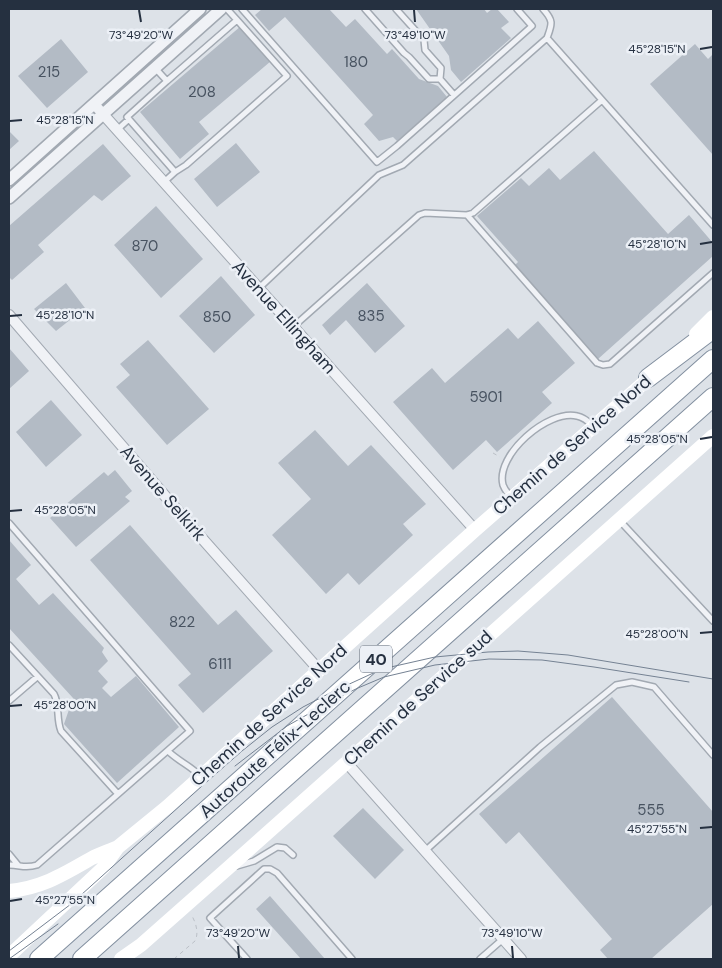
<svg xmlns="http://www.w3.org/2000/svg" width="722" height="968" viewBox="0 0 722 968" font-family="'DM Sans',sans-serif">
<style>
.building{fill:#b3bbc5}
.lines{fill:none;stroke-linecap:round;stroke-linejoin:round}
.service-casing{stroke:#a2a9b2;stroke-width:8}
.minor-casing{stroke:#a2a9b2;stroke-width:12}
.tertiary-casing{stroke:#a2a9b2;stroke-width:14}
.motorway-casing{stroke:#8390a0;stroke-width:20}
.path{stroke:#bbc0c7;stroke-width:1;stroke-dasharray:4 4;stroke-linecap:butt}
.service{stroke:#f0f2f6;stroke-width:5}
.minor{stroke:#f0f2f6;stroke-width:10}
.tertiary{stroke:#f0f2f6;stroke-width:11}
.secondary{stroke:#fff;stroke-width:14}
.motorway{stroke:#fff;stroke-width:18}
.tram{stroke:#758293;stroke-width:1}
.ticks{fill:none;stroke:#253040;stroke-width:2}
.labels{text-anchor:middle;stroke-width:5;stroke-linejoin:round;paint-order:stroke}
.number-label{font-size:15px;fill:#485361}
.shield{fill:#ecf0f6;stroke:#616a77;stroke-width:1}
.shield-label{font-size:16px;font-weight:bold;fill:#253040}
.street-label{font-size:18px;fill:#253040;stroke:#ecf0f6}
.ticks-label{font-size:12px;text-anchor:middle;fill:#253040;stroke:#ecf0f6;stroke-width:5;stroke-linejoin:round;paint-order:stroke}
</style>
<rect width="100%" height="100%" fill="#dde2e8"/>
<path class="building" d="M262,9H329L346,27L355,19L387,54L392,49L419,79L438,86L447,97L397,141L393,137L379,141L364,124L373,115L285,17L269,31L255,15Z
M416,9H484L487,13L492,9H497L509,22L501,28L511,38L461,82L451,70L449,56Z
M241,26L271,61L199,122L209,134L180,159L140,112Z
M61,39L88,72L47,108L18,76Z
M695,44L708,59L713,54V155L650,84Z
M9,131L19,141L9,150Z
M236,143L260,172L217,207L194,179Z
M103,144L131,176L102,201L94,195L38,245L44,252L12,280L9,277V226Z
M594,151L668,234L689,215L713,243V256L598,359L514,266L518,262L477,216L521,178L529,186L549,168L560,180Z
M156,206L203,259L161,298L114,245Z
M221,276L255,315L214,353L179,316Z
M66,283L85,308L56,331L34,309Z
M367,283L405,326L375,353L346,320L330,335L322,325Z
M538,321L575,363L542,392L552,403L497,452L486,440L453,470L393,402L432,368L445,383L508,328L518,339Z
M148,340L209,409L167,445L116,387L130,375L120,364Z
M9,348L29,371L9,389Z
M51,400L82,435L46,467L16,432Z
M315,430L348,466L371,445L426,504L403,524L413,535L359,585L348,573L326,594L272,535L311,499L278,463Z
M115,470L132,491L125,497L130,501L76,547L50,518L104,472L108,476Z
M130,525L218,625L236,610L273,651L203,713L178,685L191,674L90,560Z
M9,540L31,565L16,579L39,605L53,593L104,648L102,652L108,661L98,671L108,682L102,688L111,697L136,676L179,727L117,783L64,724L73,698L9,628Z
M612,697L713,812V904L651,959H608L600,950L612,939L519,832L506,844L479,814Z
M363,808L404,850L375,879L333,836Z
M270,896L325,959H301L256,909Z"/>
<g class="lines">
<defs>
<path id="service" d="M242,9L377,162L397,146L532,26L517,9
M365,9L404,53L409,57L429,79H440L441,68L425,50L424,40L396,9
M543,9C554,21 552,24 547,38L713,225
M155,68L167,81L237,20L227,9
M440,79L454,95
M117,130L129,119
M175,172L186,165L287,76L237,20
M164,182L175,172L127,117L167,81
M467,215L597,363L603,365L610,364L713,273
M258,289L379,175L403,165L547,38
M293,327L419,215L425,213L467,215L473,213L602,100
M512,497C508,494 505,490 503,485C495,455 548,409 577,416C583,417 588,421 593,426
M620,521L713,621
M9,523L190,731L37,865C25,869 21,865 9,865
M9,645L54,694C60,705 56,719 61,731L118,794
M9,701L37,677
M168,751C178,761 191,766 200,776
M425,851L540,747L616,685L632,682L654,687L713,755
M9,854L18,865
M237,866L254,861L277,847L285,848L293,855
M247,959L210,918L264,869H270L277,873L352,959
M480,959L503,939"/>
<path id="minor" d="M94,104L475,530
M9,315L191,526L319,670
M346,762L521,959"/>
<path id="tertiary" d="M9,180L200,9
M9,198L221,9"/>
<path id="motorway" d="M648,378L713,329
M39,959L713,359
M82,959L713,397"/>
</defs>
<use href="#service" class="service-casing"/>
<use href="#minor" class="minor-casing"/>
<use href="#tertiary" class="tertiary-casing"/>
<use href="#motorway" class="motorway-casing"/>
<path class="path" d="M493,453L500,457
M174,959L195,941C199,933 196,923 192,916"/>
<use href="#service" class="service"/>
<use href="#minor" class="minor"/>
<use href="#tertiary" class="tertiary"/>
<path class="secondary" d="M696,334L713,317
M9,891C42,888 64,874 92,858C100,854 109,851 118,847
M9,956L103,868L118,847L167,807L475,530L655,373
M121,959L141,945L227,869L713,436"/>
<use href="#motorway" class="motorway"/>
<path class="tram" d="M235,766L287,726L335,699L358,688L384,677L435,665L489,659L542,660L594,667L689,682
M9,951L71,904L202,786L242,751L272,727L303,707L332,692L382,669L435,657L488,652L518,651L568,655L713,679
M9,959L58,924"/>
</g>
<path class="ticks" d="M139,10L141,22M414,10L415,22M700,49L712,47M10,121L22,120M700,244L712,242M10,316L22,315M700,439L712,437M10,511L22,510M700,633L712,632M10,706L22,705M700,828L712,827M10,901L22,899M238,946L239,958M512,946L513,958"/>
<g class="labels">
<g class="number-label">
<text x="356" y="67">180</text>
<text x="49" y="77">215</text>
<text x="202" y="97">208</text>
<text x="145" y="251">870</text>
<text x="371" y="321">835</text>
<text x="217" y="322">850</text>
<text x="486" y="402">5901</text>
<text x="182" y="627">822</text>
<text x="220" y="669">6111</text>
<text x="651" y="815">555</text>
</g>
<rect class="shield" x="360" y="645.5" width="32" height="27" rx="4"/>
<g class="shield-label">
<text x="376" y="665">40</text>
</g>
<g class="street-label">
<text transform="translate(284 317) rotate(48)" y="6">Avenue Ellingham</text>
<text transform="translate(572 445) rotate(-41)" y="6">Chemin de Service Nord</text>
<text transform="translate(163 493) rotate(49)" y="6">Avenue Selkirk</text>
<text transform="translate(418 698) rotate(-42)" y="6">Chemin de Service sud</text>
<text transform="translate(269 715) rotate(-42)" y="6">Chemin de Service Nord</text>
<text transform="translate(275 749) rotate(-42)" y="6">Autoroute Félix-Leclerc</text>
</g>
</g>
<g class="ticks-label">
<text x="141" y="39">73°49'20"W</text>
<text x="415" y="39">73°49'10"W</text>
<text x="657" y="53">45°28'15"N</text>
<text x="65" y="124">45°28'15"N</text>
<text x="657" y="248">45°28'10"N</text>
<text x="65" y="319">45°28'10"N</text>
<text x="657" y="443">45°28'05"N</text>
<text x="65" y="514">45°28'05"N</text>
<text x="657" y="638">45°28'00"N</text>
<text x="65" y="709">45°28'00"N</text>
<text x="657" y="833">45°27'55"N</text>
<text x="65" y="904">45°27'55"N</text>
<text x="238" y="937">73°49'20"W</text>
<text x="512" y="937">73°49'10"W</text>
</g>
<rect width="722" height="968" fill="none" stroke="#253040" stroke-width="20"/>
</svg>
